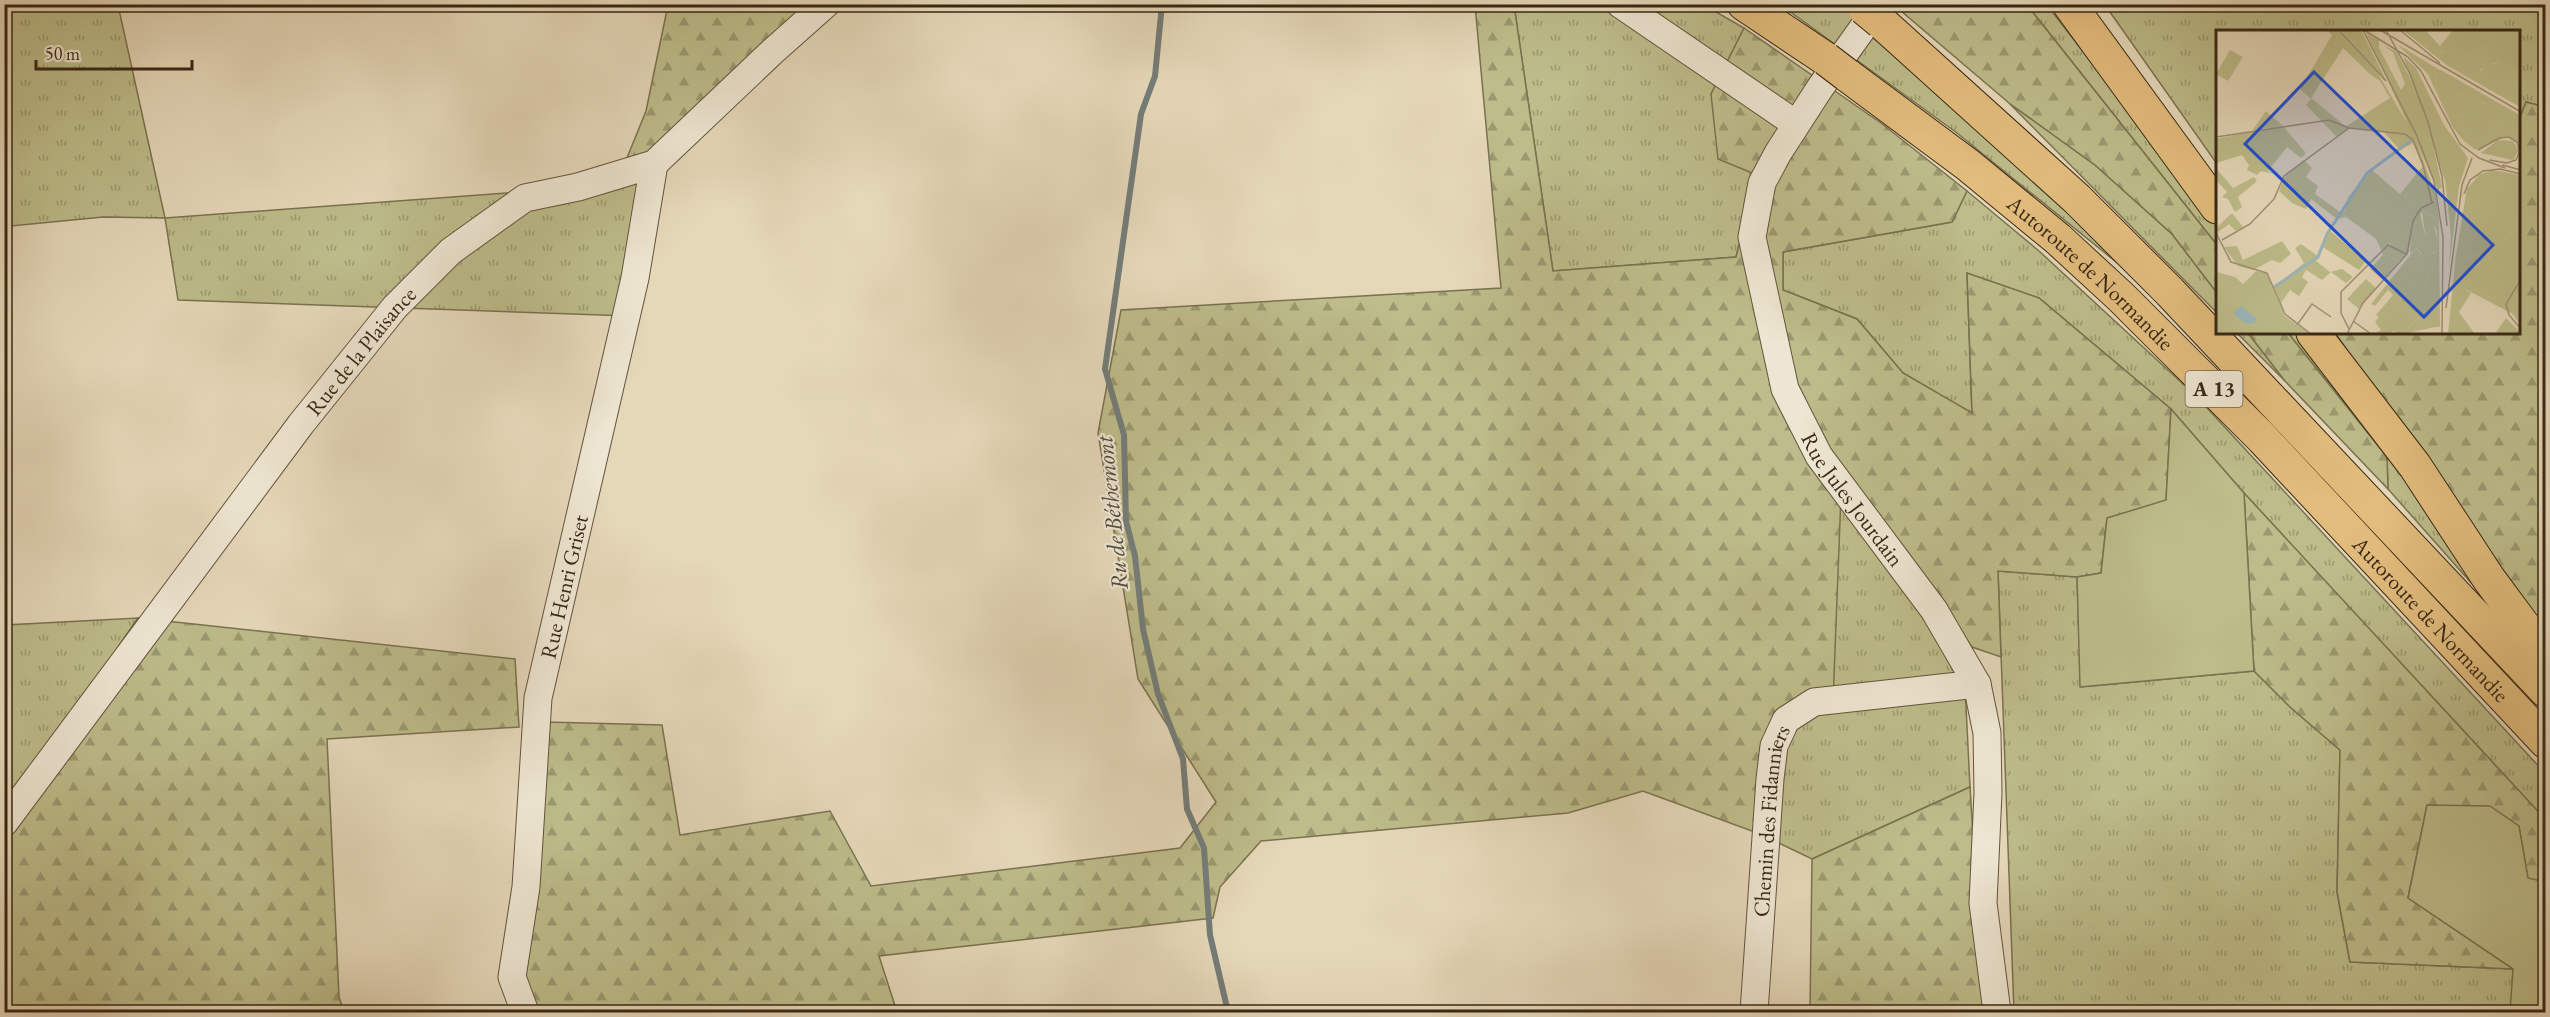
<svg xmlns="http://www.w3.org/2000/svg" width="2550" height="1017" viewBox="0 0 2550 1017" font-family="'EB Garamond',serif">
<style>
.grass{fill:url(#grass-tufts);stroke:#7a7250;stroke-width:1.5}
.forest{fill:url(#forest-firs);stroke:#7a7250;stroke-width:1.5}
.garden{fill:#bdbc8a;stroke:#7a7250;stroke-width:1.5}
.lines{fill:none;stroke-linecap:round;stroke-linejoin:round}
.stream{stroke:#747d79;stroke-width:6}
.minor-casing{stroke:#63533e;stroke-width:29}
.highway-casing{stroke:#382715;stroke-width:35}
.minor{stroke:#eee6d2;stroke-width:27}
.highway{stroke:#e2bc7c;stroke-width:33}
.highway-bridge-casing{stroke:#382715;stroke-width:35;stroke-linecap:butt}
.highway-bridge{stroke:#e2bc7c;stroke-width:33}
.labels{text-anchor:middle;stroke-width:4.5;stroke-linejoin:round;paint-order:stroke}
.shield{fill:#eee6d2;stroke:#6f604e;stroke-width:1.5}
.shield-label{font-size:21px;font-weight:bold;fill:#382715}
.street-label{font-size:22px;fill:#382715;stroke:#eee6d2}
.water-label{font-size:24px;font-style:italic;fill:#514b3e;stroke:#eee6d2}
.inset-river{fill:none;stroke:#9cb6bb;stroke-width:3}
.inset-road{fill:none;stroke:#a09177;stroke-width:1.5}
.view{fill:#1d4ed8;fill-opacity:0.15;stroke:#1d4ed8;stroke-width:3}
.inset-edge{fill:none;stroke:#382715;stroke-width:3}
</style>
<defs>
<pattern id="grass-tufts" width="24" height="20" patternUnits="userSpaceOnUse" patternTransform="scale(1.5)"><rect width="24" height="20" fill="#bdbc8a"/><path d="M3 7l-1-3M5 7V3M7 7l1-3M15 17l-1-3M17 17v-4M19 17l1-3" fill="none" stroke="#9b9970"/></pattern>
<pattern id="forest-firs" width="22" height="20" patternUnits="userSpaceOnUse" patternTransform="scale(1.5)"><rect width="22" height="20" fill="#bdbc8a"/><path d="M5 1l3.5 6h-7zM16 11l3.5 6h-7z" fill="#9b9970"/></pattern>
</defs>
<rect width="100%" height="100%" fill="#e5d8b9"/>
<filter id="stains"><feTurbulence type="fractalNoise" baseFrequency=".00333" numOctaves="4"/><feColorMatrix values="0 0 0 0 .2 0 0 0 0 .09 0 0 0 0 .02 0 0 0 .5 -.17"/></filter>
<radialGradient id="worn" r=".72"><stop offset=".6" stop-color="#630" stop-opacity="0"/><stop offset="1" stop-color="#630" stop-opacity=".3"/></radialGradient>
<path class="grass" d="M4,5H118L165,218L616,185L659,173L629,316L178,300L165,218L103,217L11,226L4,196Z
M1514,5H1704L1744,28L1711,95L1757,174L1736,257L1553,271Z
M1781,5H1839L1916,67L2142,283L1957,133Z
M2027,5H2047L2217,225V245Z
M2105,5H2545V107L2526,102L2519,120L2518,32H2217V164Z
M2009,103L2095,165L2172,234L2217,293V313Z
M1967,191L2039,251L2195,395L2545,773V819L2244,493L2171,409L2039,298L1967,273L1972,414L1903,373L1857,319L1783,290V252L1952,222Z
M2237,333H2248L2285,381Z
M2288,333H2300L2402,467L2481,594L2388,489L2387,457Z
M1842,468L1972,647L1965,686L1970,787L1812,859L1760,834L1774,712Z
M1998,571L2077,577L2081,687L2254,671L2290,707L2340,750L2337,892L2350,962L2513,969L2511,1012H2014Z
M138,618L5,812V625Z"/>
<path class="forest" d="M668,5H838L616,185L646,111Z
M1475,5H1514L1553,271L1736,257L1757,175L1718,159L1711,94L1744,28L1881,123L1967,191L1952,222L1783,252V290L1857,319L1903,373L1972,413L1967,273L2039,298L2171,409L2166,501L2107,518L2101,573L2077,577L1998,571L2001,657L1972,647L1842,469L1833,703L1774,712L1760,834L1643,791L1568,813L1261,841L1220,887L1213,918L879,956L897,1012H539L511,950L546,722L662,725L680,835L830,811L871,886L1180,848L1216,802L1138,679L1098,433L1121,310L1501,288Z
M1894,5H2027L2217,245V293L2172,234L2095,165L2009,103Z
M2526,102L2545,107L2546,352L2541,380L2546,392L2545,636L2519,603L2336,334L2518,333L2519,120Z
M2248,333H2288L2387,457L2388,489L2285,381Z
M2244,493L2545,819V882L2528,879L2519,826L2427,805L2408,898L2513,969L2350,962L2337,892L2340,750L2290,707L2254,671Z
M138,618L515,659L519,727L327,739L339,997L344,1012H5V812Z
M1970,787L1984,1012H1810L1812,859Z"/>
<path class="garden" d="M2171,409L2244,493L2254,671L2080,687L2077,577L2101,573L2107,518L2166,500Z
M2427,805L2490,806L2519,826L2528,878L2545,882V1012H2510L2513,969L2408,898Z"/>
<g class="lines">
<path class="stream" d="M1162,4L1155,76L1141,114L1105,369L1124,435L1126,521L1135,556L1143,629L1158,694L1183,759L1187,809L1204,848L1210,935L1228,1012"/>
<defs>
<g id="minor">
<path d="M1620,4L1796,124"/>
<path id="s1" d="M1880,4L1820,88L1778,153L1762,183L1752,237L1785,389L1819,456L1934,610L1977,684L1987,733L1988,793L1983,903L1997,1012"/>
<path id="s2" d="M4,823L301,424L395,307L451,251L525,198L578,187L654,164L772,52L826,4"/>
<path id="s3" d="M525,1012L512,977L526,887L538,698L635,278L654,164"/>
<path id="s4" d="M1754,1012L1770,779L1774,746L1786,720L1814,702L1977,684"/>
</g>
<g id="highway">
<path d="M1744,4L1826,59"/>
<path d="M2069,4L2217,207"/>
<path d="M1881,22L2077,199L2170,292L2546,691"/>
<path id="s5" d="M1847,75L1968,165L2058,239L2121,297L2263,439L2546,742"/>
<path d="M2313,333L2415,466L2489,579L2546,656"/>
</g>
</defs>
<use href="#minor" class="minor-casing"/>
<use href="#highway" class="highway-casing"/>
<use href="#minor" class="minor"/>
<use href="#highway" class="highway"/>
<defs>
<path id="highway-bridge" d="M1864,8L1881,22
M1826,59L1847,75"/>
</defs>
<use href="#highway-bridge" class="highway-bridge-casing"/>
<use href="#highway-bridge" class="highway-bridge"/>
</g>
<g class="labels">
<rect class="shield" x="2185.5" y="371" width="57" height="36" rx="4.5"/>
<g class="shield-label">
<text x="2214" y="396">A 13</text>
</g>
<g class="street-label">
<text dy="8" stroke="none"><textPath href="#s5" startOffset="314">Autoroute de Normandie</textPath></text>
<text dy="8" stroke="none"><textPath href="#s2" startOffset="592">Rue de la Plaisance</textPath></text>
<text dy="8" stroke="none"><textPath href="#s1" startOffset="555">Rue Jules Jourdain</textPath></text>
<text dy="8" stroke="none"><textPath href="#s3" startOffset="432">Rue Henri Griset</textPath></text>
<text dy="8" stroke="none"><textPath href="#s5" startOffset="800">Autoroute de Normandie</textPath></text>
<text dy="8" stroke="none"><textPath href="#s4" startOffset="192">Chemin des Fidanniers</textPath></text>
</g>
<g class="water-label">
<text transform="translate(1112 513) rotate(-96)" y="8">Ru de Béthemont</text>
</g>
</g>
<g transform="translate(2216 30)">
<rect width="304" height="304" fill="#e5d8b9"/>
<path d="M111,0H122L161,42L155,45L127,18L95,68L133,99L121,107L90,75L95,69L84,59L116,5ZM125,0H145L171,52ZM187,0H198L221,22L232,23L246,35L265,41L273,33L291,35L304,46V77L232,36ZM250,0H268L275,11L256,27L238,12ZM181,14L217,36L214,40L221,45L220,56L236,96L212,44ZM237,47L304,85V98L261,111L252,107L245,97L270,74L263,70L244,87L238,86L233,72L239,64L247,65ZM50,81L66,95L36,101ZM165,99L197,103L219,162L203,178L189,167L208,140L197,113L184,120ZM276,140L304,145V193L273,228L269,221L251,228L240,224L251,159L263,145ZM206,181L223,189L224,297H219L221,201L218,195L209,205ZM196,200L193,222L183,231L167,225L165,220ZM200,218L205,224L198,232L211,242L212,254L198,269L209,281L186,304H178L179,300L174,304H157L165,300L159,292L163,287L160,285L177,265L172,260L159,276L155,274ZM40,241L51,243L69,286L92,302L0,304V242L19,247L27,254ZM290,288L304,302V304H279Z" fill="#bdbc8a"/>
<path d="M209,0L224,16L237,0H250L239,12L256,27L275,11L268,0H304V46L291,35L276,33L260,43L244,42L245,35L232,23L221,22L199,2ZM150,3L163,10V18L185,60L189,54L177,22L168,16L180,21L193,46L214,101L226,157L222,160ZM14,20L27,27L12,51L0,44ZM187,26L200,38L228,95L252,128L243,156L233,239L235,206L229,150ZM217,36L237,47L246,60L247,65L239,64L233,72L238,86L244,87L263,70L271,75L245,97L252,107L261,111L304,98V115L292,106L260,120L247,110L236,96L220,56L221,45L214,40ZM161,42L197,103L194,106L129,97L174,68L164,51L155,45ZM66,95L90,123L85,128L71,117L52,141L59,144L45,141L41,145L31,140L33,135L26,125L0,133V109ZM282,110L297,111L303,120L297,130L265,123ZM88,130L96,138L90,147L102,156L99,164L124,182L129,181L132,167L156,140L184,164L207,136L208,140L189,167L203,178L219,162L223,189L207,181L204,184L209,205L218,195L223,218L216,224L207,225L200,218L194,224L195,201L179,216L174,213L165,220L160,209L130,187L121,189L95,169L90,179L76,173L63,161L70,144ZM0,138L17,158L38,147L41,151L22,167L26,177L19,182L12,169L6,167L11,162L0,150ZM16,183L27,197L20,201L13,194L2,202L0,198ZM113,200L150,231L143,240L105,216ZM66,211L75,224L64,233L56,230L37,240L22,236L8,217L21,216L27,230ZM85,214L103,227L100,231L114,242L126,239L137,247L130,253L115,242L106,250L90,240L86,247L92,252L83,266L74,260L65,273L58,257L88,233L79,218ZM269,221L273,228L251,241L249,259L255,263L243,282L259,304H232L240,224L251,228ZM167,225L183,231L167,250L154,239ZM223,229L221,283L216,275L209,281L198,269L212,254L211,242ZM0,273L6,294L14,304H0Z" fill="#bdbc8a"/>
<path d="M304,193V295L297,284L249,259L247,251L251,241L273,228ZM223,218V229L211,242L198,232L205,224H217ZM150,249L160,258L143,279L131,269ZM214,263L221,283L219,297L186,304L209,281L206,269Z" fill="#bdbc8a"/>
<path d="M25,276L40,288L39,293L30,294L17,283Z" fill="#9cb6bb"/>
<path class="inset-river" d="M58,257L102,227L111,204L151,143L196,110"/>
<path class="inset-road" d="M123,0L170,51M147,0L201,106L218,151L227,207L226,304M148,0L192,27L205,41L244,114L263,128L289,138M164,0L305,82M170,0L194,44L212,92L226,146L231,196M184,0L224,33M0,107L113,90L133,98L189,104L197,110L207,135L216,173M262,120L283,108L293,107L301,112L304,121L300,130L291,133L273,130M286,135L305,140M248,164L254,150L267,141L284,139L305,144M0,203L15,232L51,243L69,284L95,304M6,210L34,194L58,169L68,146L133,98M305,249L290,274L293,285L305,299M230,278L246,155L256,128M137,291L155,304M81,295L96,274L115,287M133,299L125,283V262L172,215L190,224M131,304L147,273L191,224L197,191L205,178L218,172"/>
<path class="view" d="M98,42L277,215L208,287L29,114Z"/>
<rect width="304" height="304" class="inset-edge"/>
</g>
<rect width="2550" height="1017" fill="none" stroke="#e5d8b9" stroke-width="24"/>
<rect x="6" y="6" width="2538" height="1005" fill="none" stroke="#382715" stroke-width="3"/>
<rect x="12" y="12" width="2526" height="993" fill="none" stroke="#382715" stroke-width="1.5"/>
<path d="M36 60v9h156v-9" fill="none" stroke="#382715" stroke-width="3"/>
<text x="45" y="60" font-size="18" fill="#382715" stroke="#eee6d2" stroke-width="4.5" paint-order="stroke">50 m</text>
<rect width="100%" height="100%" filter="url(#stains)"/>
<rect width="100%" height="100%" fill="url(#worn)"/>
</svg>
